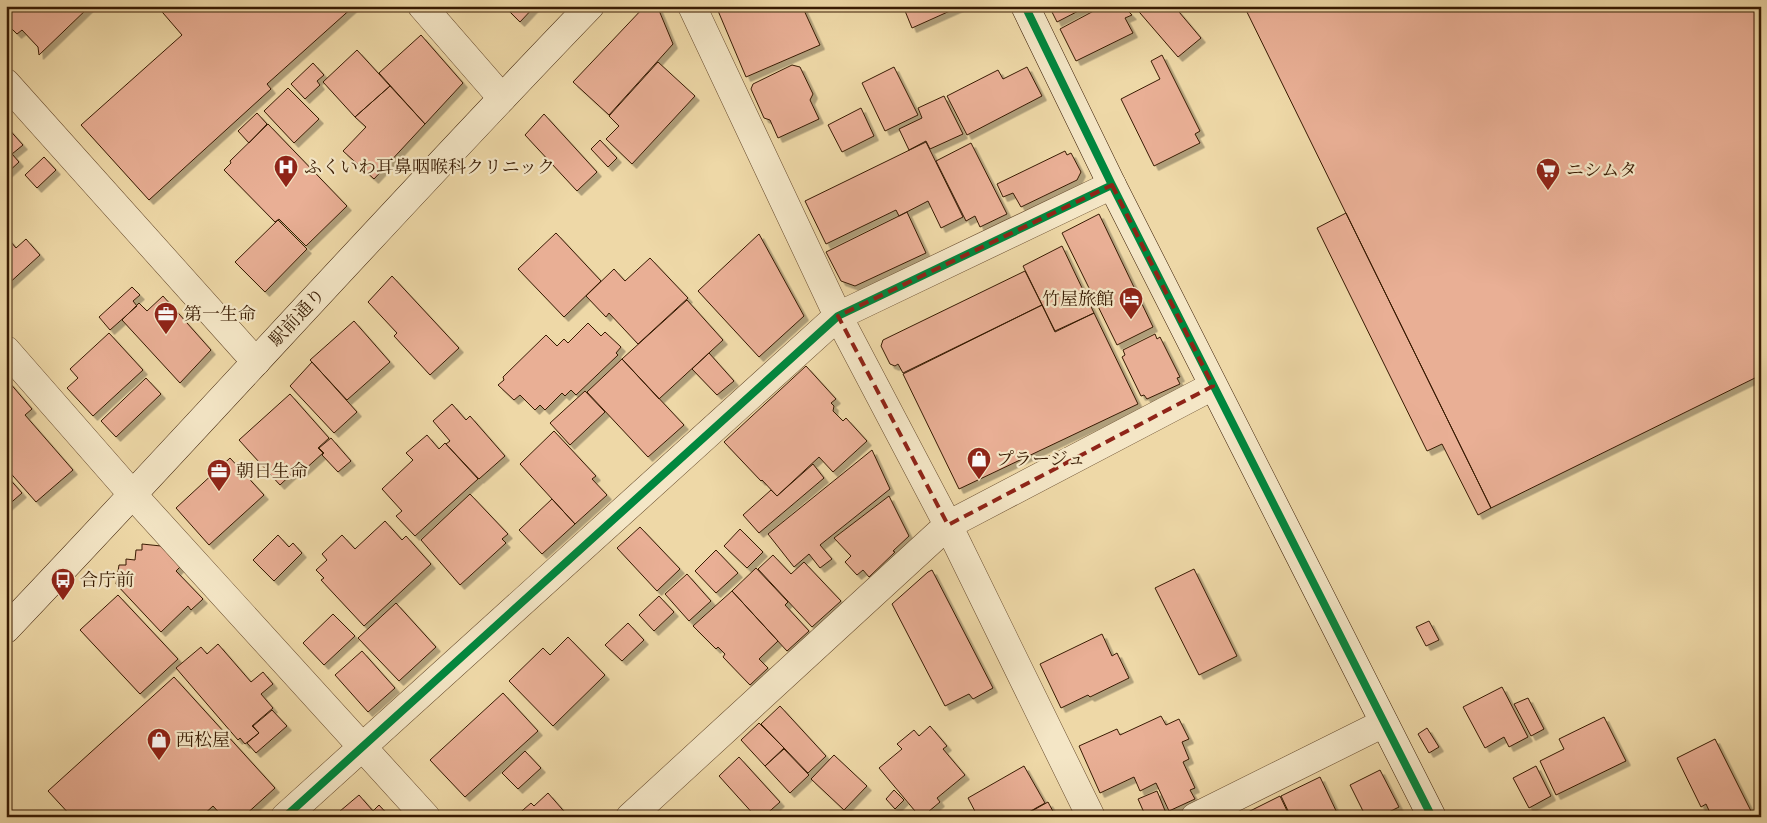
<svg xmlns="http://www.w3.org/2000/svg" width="1767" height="823" viewBox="0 0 1767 823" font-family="Alegreya,'Noto Serif JP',serif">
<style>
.building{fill:#e9af95;stroke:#381b03;filter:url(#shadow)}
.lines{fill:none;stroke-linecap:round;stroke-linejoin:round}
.street-casing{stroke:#664a2c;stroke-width:29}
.secondary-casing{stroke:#381b03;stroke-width:29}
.street{stroke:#f4e6c6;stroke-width:28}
.secondary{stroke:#f4e6c6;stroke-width:28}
.cycleway-casing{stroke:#f4e6c6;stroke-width:11}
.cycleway{stroke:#00873e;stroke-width:8}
.marked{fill:none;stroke:#8f2418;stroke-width:4;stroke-dasharray:10 6;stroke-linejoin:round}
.labels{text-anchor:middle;stroke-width:4.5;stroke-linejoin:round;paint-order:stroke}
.poi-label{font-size:18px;fill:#381b03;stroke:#f4e6c6;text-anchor:start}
.street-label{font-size:18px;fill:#381b03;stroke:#f4e6c6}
</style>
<defs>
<filter id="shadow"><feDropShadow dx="4.5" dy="4.5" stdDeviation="0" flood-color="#0004"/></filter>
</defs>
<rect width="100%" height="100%" fill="#eed8a7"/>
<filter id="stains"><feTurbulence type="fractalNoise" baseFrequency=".004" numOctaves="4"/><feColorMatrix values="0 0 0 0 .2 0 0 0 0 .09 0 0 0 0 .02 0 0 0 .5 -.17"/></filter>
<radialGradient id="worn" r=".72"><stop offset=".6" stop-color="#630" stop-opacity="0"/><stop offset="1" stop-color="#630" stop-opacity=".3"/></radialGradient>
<path class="building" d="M6,6H90L39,55L38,47L22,30L17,34L6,23Z
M157,6H354L267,84L271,89L149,200L81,125L182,35Z
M504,6H535L520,22Z
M645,6H654L658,8L673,44L609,115L573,82Z
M716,6H802L820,45L746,77Z
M903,6H961L912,28Z
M1049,6H1088L1057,22Z
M1103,6H1123L1132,15L1125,18L1133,33L1076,61L1060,29Z
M1134,6H1174L1201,38L1178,57Z
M1244,6H1761V375L1491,508Z
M421,35L463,83L425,124L379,73Z
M357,50L390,86L355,117L323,82Z
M1162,55L1200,131L1195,134L1200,143L1154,166L1121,99L1160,79L1151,61Z
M658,62L695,96L632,164L606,139L619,126L609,116Z
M313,63L324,75L317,81L320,85L305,99L291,84Z
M792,65L800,67L813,94L810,100L819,119L778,138L770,120L764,118L751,89L753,84Z
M894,67L918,115L885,131L862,83Z
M1027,67L1042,96L967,135L947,96L998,70L1003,79Z
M390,86L425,124L374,179L343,151L366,127L355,117Z
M288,88L319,119L294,143L264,111Z
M944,96L963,134L930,149L926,141L909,150L899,129L922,118L918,108Z
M861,108L874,136L842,152L828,125Z
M257,113L267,124L249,143L238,131Z
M544,114L597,172L577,191L525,135Z
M268,124L347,206L306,246L279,219L275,222L224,170L231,163L230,161Z
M6,126L23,145L12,154L19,162L6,174Z
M600,140L617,158L608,167L591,149Z
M926,142L963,217L941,228L928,201L899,216L896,210L826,244L805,201Z
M971,143L1007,214L980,227L975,216L966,221L936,161Z
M1065,151L1067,155L1071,153L1081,172L1077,180L1021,207L1013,193L1003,197L997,184Z
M44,157L56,170L37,188L25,175Z
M907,212L926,253L855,286L841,281L826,252Z
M1346,213L1491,508L1478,515L1442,444L1427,451L1317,228Z
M1099,214L1153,327L1117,345L1062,233Z
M278,220L307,249L265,292L235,262Z
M556,233L601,281L564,317L518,269Z
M759,234L804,316L759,357L698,291Z
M6,236L16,248L26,239L40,255L6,286Z
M1062,246L1094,313L1055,331L1023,266Z
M650,258L688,298L638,344L609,313L606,317L586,296L614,269L625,281Z
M1025,271L1042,305L903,373L898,364L895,366L890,364L881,346L883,340Z
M392,276L459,348L430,375L394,336L397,333L368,302Z
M132,287L140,295L133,301L137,306L110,330L99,317Z
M163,296L211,350L180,383L122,320L139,303L147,311Z
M687,300L723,340L659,399L622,359Z
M1042,305L1055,332L1094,313L1138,404L959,489L903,374Z
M354,321L390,362L347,400L310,360Z
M588,323L601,336L605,332L621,347L616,353L618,355L576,395L571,390L565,396L562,393L545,410L540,405L535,410L520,395L514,400L498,385L504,380L503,377L546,335L557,346L564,339L568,343Z
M109,333L143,370L93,416L67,388L78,378L70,369Z
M1155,334L1157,339L1160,337L1180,377L1177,378L1180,384L1147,399L1144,395L1141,396L1122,357L1125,355L1123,350Z
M709,353L734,381L717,395L692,369Z
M622,359L684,425L648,457L587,392Z
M312,362L357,412L334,433L290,386Z
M806,366L836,399L831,403L834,406L833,411L843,421L846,418L867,441L833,472L819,457L777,496L762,480L761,481L724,442Z
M146,378L161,394L116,437L101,421Z
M9,382L32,409L25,415L73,470L36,502L6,468V384Z
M585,391L605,412L570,445L550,423Z
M290,394L329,438L318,448L323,453L303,471L299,467L280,485L239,440Z
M452,404L466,420L470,416L505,456L479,479L446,444L450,441L433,421Z
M554,431L596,476L592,479L607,495L575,524L520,464Z
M427,435L439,449L445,443L478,479L415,536L396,516L402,511L382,489L413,460L406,453Z
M331,438L351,461L338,472L322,455L324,453L319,448Z
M872,450L890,489L820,545L832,559L820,568L809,554L794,567L768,534Z
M230,458L264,495L209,545L176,508Z
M813,464L824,478L759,533L743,515L771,490L777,496Z
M6,475L22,493L6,507Z
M470,494L508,534L502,539L506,543L460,585L421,540Z
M889,496L909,536L893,551L895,552L869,577L863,570L857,575L845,562L851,556L834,538Z
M552,499L575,524L542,554L519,530Z
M385,521L402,540L406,536L431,564L364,626L321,580L324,578L316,570L327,560L322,554L342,535L355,549Z
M640,527L680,569L657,591L617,548Z
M740,529L763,552L747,568L724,546Z
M278,535L289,547L293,543L302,553L274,581L253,560Z
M142,544L161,546L180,567L176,571L203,599L191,610L188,606L161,632L116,584L119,565H126V559L135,560L136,550H142Z
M716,550L738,573L716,593L695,571Z
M773,555L791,574L804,562L841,601L812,627L758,569Z
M756,568L788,602L785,605L809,631L787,651L732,591Z
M1194,569L1237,656L1199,675L1155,588Z
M932,570L993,688L973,699L969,694L945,706L892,604L928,572Z
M687,574L711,601L689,621L665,594Z
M732,591L778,641L759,659L768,668L750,685L723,657L725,654L718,647L716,649L693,626Z
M118,595L178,659L140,694L80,630Z
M659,596L674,612L654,631L639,615Z
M396,603L436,647L399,681L358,638Z
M333,614L355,636L324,665L303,643Z
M1429,621L1439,640L1426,646L1416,627Z
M628,623L644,640L622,661L605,645Z
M1102,634L1112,656L1117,653L1129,678L1090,697L1088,695L1061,708L1040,664Z
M568,637L605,675L553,726L509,681L543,648L550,655Z
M218,644L251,682L263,672L273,684L261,694L273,708L252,726L259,733L245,744L240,738L238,740L176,668L201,647L207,654Z
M362,651L395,688L368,712L335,675Z
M174,677L275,788L243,817H223L213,806L201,817H72L48,791Z
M1502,687L1528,737L1509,747L1504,737L1485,748L1463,707Z
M503,693L538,731L465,797L430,760Z
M1528,698L1544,729L1531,736L1514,704Z
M780,706L826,756L808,773L761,724Z
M272,710L287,726L256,753L247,743L259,733L253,726Z
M1161,716L1166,725L1179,719L1189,739L1182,742L1189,759L1183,762L1195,788L1190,790L1195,799L1169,811L1156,783L1140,791L1134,777L1100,793L1079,746L1117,729L1120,735Z
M1604,717L1626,761L1556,795L1540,761L1564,749L1559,739Z
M759,723L784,748L765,766L741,740Z
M930,726L947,746L943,749L965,775L937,798L940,802L922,817H920L879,768L902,749L897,744L914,730L919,736Z
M1427,728L1439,747L1429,753L1418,734Z
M1715,739L1754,817H1712L1706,804L1701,807L1677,758Z
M784,749L809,775L790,793L765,766Z
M525,751L541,768L518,789L502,773Z
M834,755L867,786L844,810L811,779Z
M739,757L780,802L763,817H756L719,776Z
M1024,766L1045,803L1020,817H978L968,798Z
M1536,766L1551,796L1529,808L1513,778Z
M1380,770L1399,807L1379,817H1366L1350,785Z
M1320,777L1339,817H1291L1281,796Z
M894,790L904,800L895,809L886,799Z
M1157,791L1166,813L1158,817H1146L1138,799Z
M548,793L569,817H515L531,803L534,806Z
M359,795L373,811L379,805L390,817H333Z
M1280,796L1290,817H1238Z
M1048,802L1056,817H1021Z"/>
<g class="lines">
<defs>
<path id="street" d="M422,6L502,98
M692,6L838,316L948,525L1091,817
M6,83L256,362
M6,350L133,495L426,817
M285,817L838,316L1112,185
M630,817L948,525L1213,386
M1195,817L1384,723"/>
<path id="secondary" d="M1025,6L1112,185L1432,817
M6,629C202,423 392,211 590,6"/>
</defs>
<use href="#street" class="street-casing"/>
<use href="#secondary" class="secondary-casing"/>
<use href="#street" class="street"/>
<use href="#secondary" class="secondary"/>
<defs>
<path id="cycleway" d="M1025,6L1112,185L1432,817
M285,817L838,316L1112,185"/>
</defs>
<use href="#cycleway" class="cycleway-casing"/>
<use href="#cycleway" class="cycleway"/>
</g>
<path class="marked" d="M1112,185L1213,386L948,525L838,316Z"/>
<defs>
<symbol id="hospital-pin" viewBox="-11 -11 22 30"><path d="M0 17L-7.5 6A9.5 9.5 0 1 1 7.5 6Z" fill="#8f2418" stroke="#f4e6c6"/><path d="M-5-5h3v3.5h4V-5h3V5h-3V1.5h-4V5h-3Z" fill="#fff"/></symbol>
<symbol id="supermarket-pin" viewBox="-11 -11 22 30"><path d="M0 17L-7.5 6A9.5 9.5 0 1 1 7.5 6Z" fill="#8f2418" stroke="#f4e6c6"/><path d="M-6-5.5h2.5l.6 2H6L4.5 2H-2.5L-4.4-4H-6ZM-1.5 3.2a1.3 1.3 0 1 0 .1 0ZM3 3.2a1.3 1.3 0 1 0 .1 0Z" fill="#fff"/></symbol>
<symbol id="hotel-pin" viewBox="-11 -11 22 30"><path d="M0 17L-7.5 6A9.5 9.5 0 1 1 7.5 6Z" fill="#8f2418" stroke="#f4e6c6"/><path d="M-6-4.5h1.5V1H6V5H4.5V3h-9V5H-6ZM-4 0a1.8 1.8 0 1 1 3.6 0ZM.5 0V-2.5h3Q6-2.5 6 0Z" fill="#fff"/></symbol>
<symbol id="office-pin" viewBox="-11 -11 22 30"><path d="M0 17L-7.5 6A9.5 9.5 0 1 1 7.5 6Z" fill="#8f2418" stroke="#f4e6c6"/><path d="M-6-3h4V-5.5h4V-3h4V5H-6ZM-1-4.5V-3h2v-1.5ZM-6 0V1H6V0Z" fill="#fff"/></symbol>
<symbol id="shop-pin" viewBox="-11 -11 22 30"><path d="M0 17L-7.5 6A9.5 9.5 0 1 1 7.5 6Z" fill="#8f2418" stroke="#f4e6c6"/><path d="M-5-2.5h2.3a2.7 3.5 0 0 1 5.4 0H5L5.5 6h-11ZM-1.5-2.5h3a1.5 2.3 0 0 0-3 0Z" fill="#fff"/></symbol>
<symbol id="bus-pin" viewBox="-11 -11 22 30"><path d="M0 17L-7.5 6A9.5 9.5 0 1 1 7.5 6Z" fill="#8f2418" stroke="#f4e6c6"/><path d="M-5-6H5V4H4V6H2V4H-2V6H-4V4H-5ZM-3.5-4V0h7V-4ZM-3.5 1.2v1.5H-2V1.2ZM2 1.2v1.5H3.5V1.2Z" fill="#fff"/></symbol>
</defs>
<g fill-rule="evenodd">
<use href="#hospital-pin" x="272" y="153" width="28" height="38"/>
<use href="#supermarket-pin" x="1534" y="156" width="28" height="38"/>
<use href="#hotel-pin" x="1117" y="285" width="28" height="38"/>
<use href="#office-pin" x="152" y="300" width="28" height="38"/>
<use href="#shop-pin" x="965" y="445" width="28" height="38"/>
<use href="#office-pin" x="205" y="457" width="28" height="38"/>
<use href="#bus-pin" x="49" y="566" width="28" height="38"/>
<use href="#shop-pin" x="145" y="726" width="28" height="38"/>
</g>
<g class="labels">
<g class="poi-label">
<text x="304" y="173">ふくいわ耳鼻咽喉科クリニック</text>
<text x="1566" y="176">ニシムタ</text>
<text x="1114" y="305" text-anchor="end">竹屋旅館</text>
<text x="184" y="320">第一生命</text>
<text x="996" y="465">プラージュ</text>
<text x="236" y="477">朝日生命</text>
<text x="80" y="586">合庁前</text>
<text x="176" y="746">西松屋</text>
</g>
<g class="street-label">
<text transform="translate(297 317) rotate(-47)" y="6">駅前通り</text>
</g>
</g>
<rect width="1767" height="823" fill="none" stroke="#eed8a7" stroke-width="25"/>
<rect x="8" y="8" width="1752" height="808" fill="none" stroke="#381b03" stroke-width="2.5"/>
<rect x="12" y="12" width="1742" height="798" fill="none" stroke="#381b03"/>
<rect width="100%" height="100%" filter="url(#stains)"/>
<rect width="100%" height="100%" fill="url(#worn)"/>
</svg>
